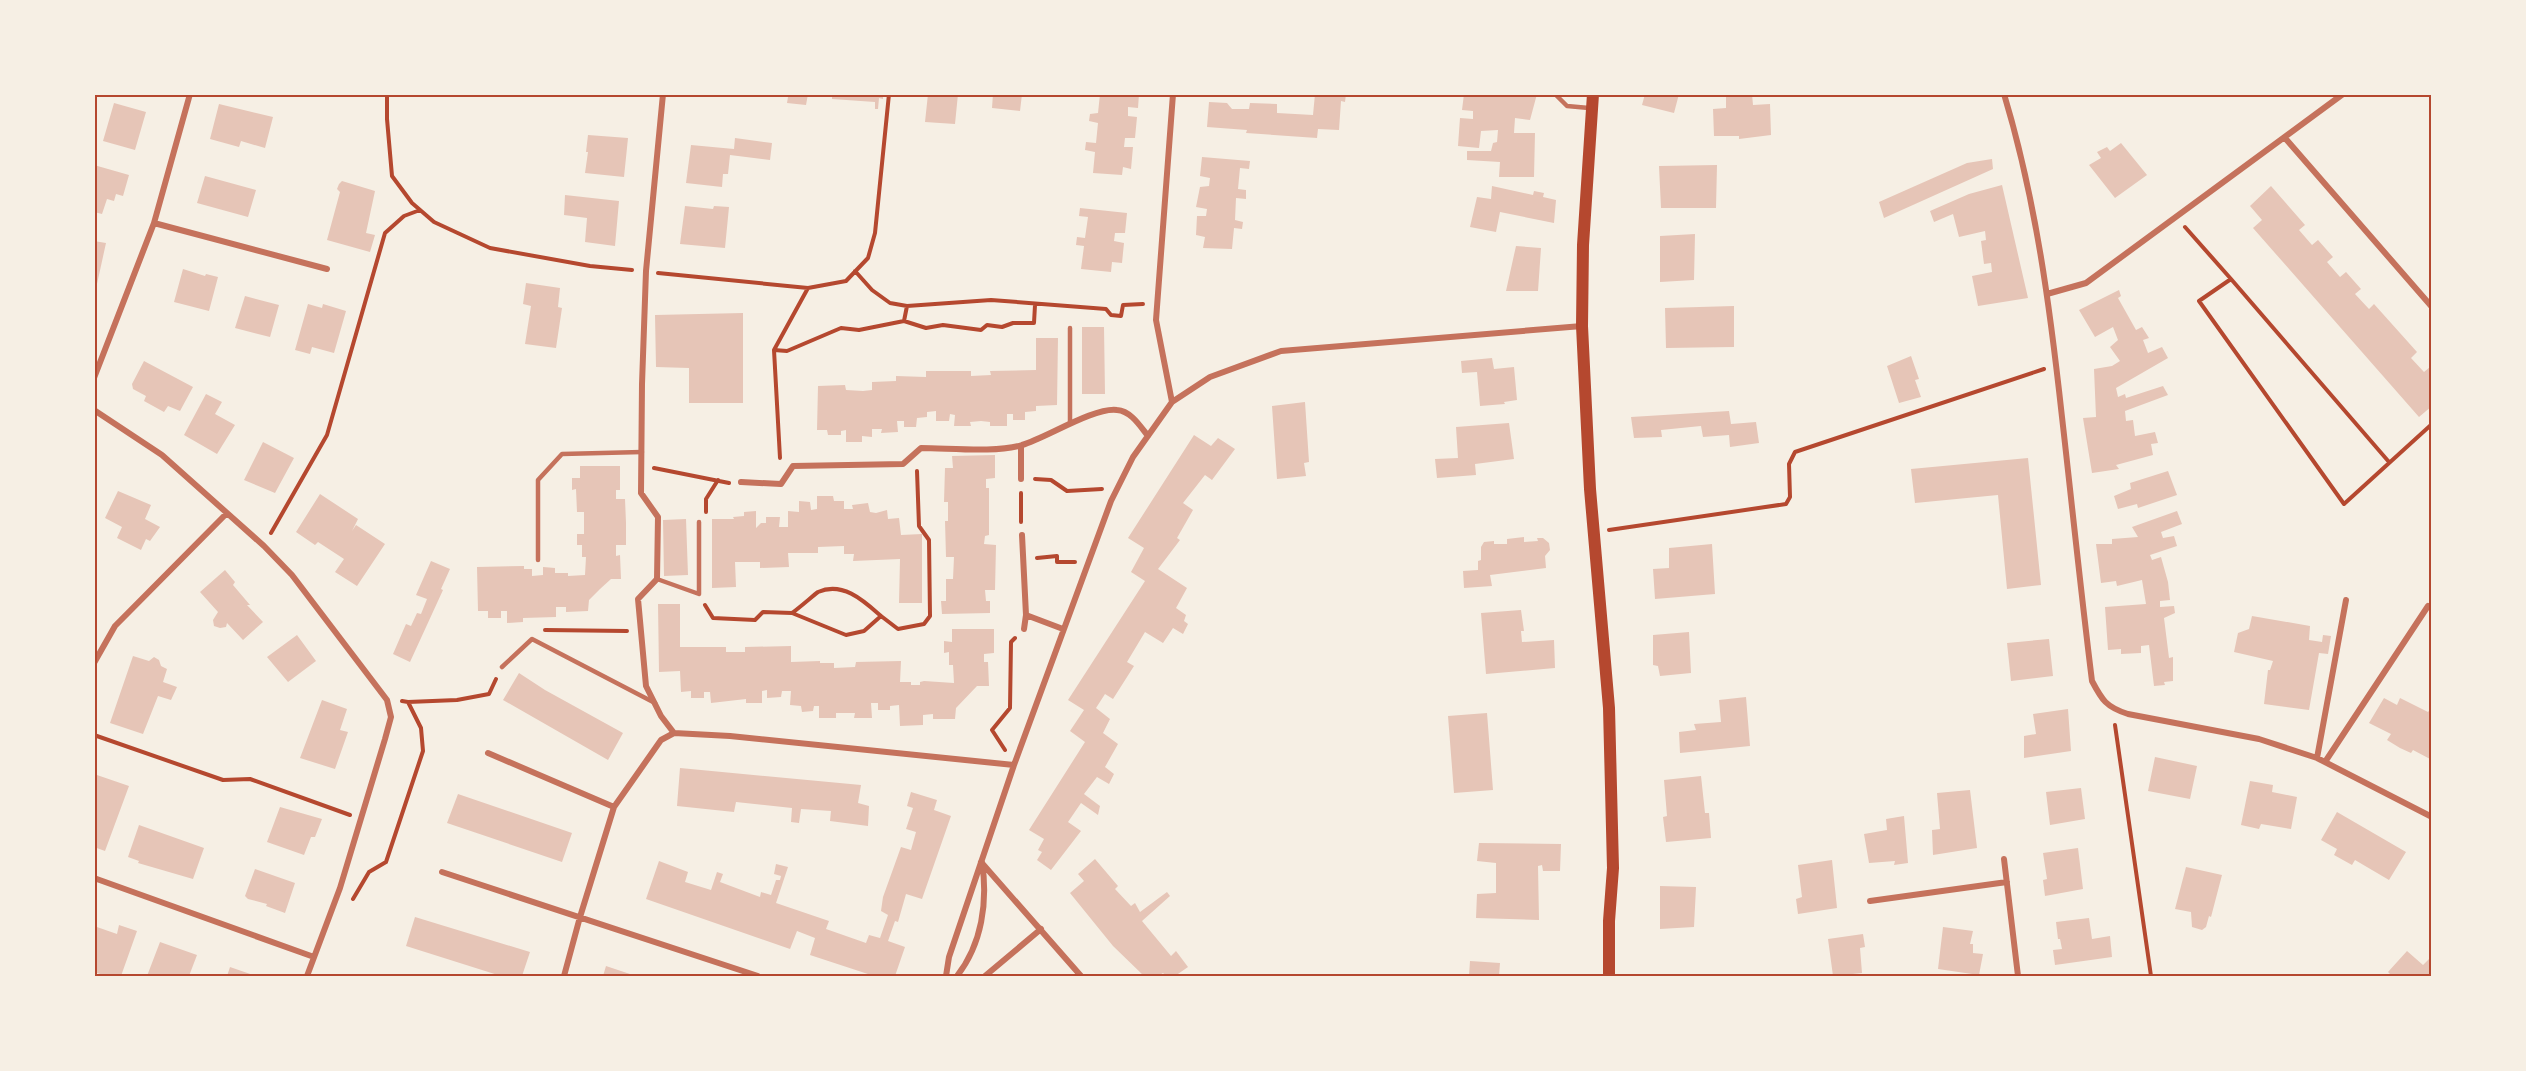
<svg xmlns="http://www.w3.org/2000/svg" width="2526" height="1071" viewBox="0 0 2526 1071" font-family="Figtree,sans-serif">
<style>
.building{fill:#e6c5b7}
.lines{fill:none;stroke-linecap:round;stroke-linejoin:round}
.path{stroke:#b5482f;stroke-width:4}
.service{stroke:#c5725c;stroke-width:4.5}
.minor{stroke:#c5725c;stroke-width:6}
.secondary{stroke:#b5482f;stroke-width:12}
.neatline{fill:none;stroke:#b5482f;stroke-width:2}
</style>
<rect width="100%" height="100%" fill="#f6efe4"/>
<path class="building" d="M779,94H808L806,105L787,103L788,97Z
M832,94H883V99L879,98L878,109H875V102L832,99Z
M928,94H958L955,124L925,122Z
M993,94H1022L1020,111L992,108Z
M1100,94H1139L1138,108L1128,107V116L1137,117L1135,138H1125L1124,147H1133L1131,169L1123,167L1122,175L1093,173L1095,152L1085,150L1086,142L1096,143L1098,123L1089,121L1090,114L1098,113Z
M1315,94H1346L1345,102L1341,101L1339,130L1318,129L1317,138L1246,133L1247,130L1207,127L1209,102L1227,103L1232,109H1249L1250,103L1277,104V113L1313,115Z
M1464,94H1537L1530,120L1515,118L1514,133H1535L1534,177H1499L1500,162L1467,160V151H1491L1493,143L1497,142L1498,130L1481,131L1479,148L1458,146L1460,118L1473,119V111L1462,110Z
M1645,94H1679L1674,113L1642,105Z
M1726,94H1752L1753,105L1770,104L1771,135L1739,139V136H1714L1713,109L1726,108Z
M114,103L146,112L135,150L103,141Z
M219,104L273,117L265,148L241,141L239,147L210,139Z
M588,135L628,138L624,177L585,173L588,152H586Z
M735,138L772,143L770,160L730,155L728,174H723L722,187L686,183L691,145L734,149Z
M2121,143L2147,175L2115,198L2089,165L2101,158L2097,152L2107,147L2110,151Z
M1202,157L1250,161L1249,169L1240,168L1238,189L1246,190V199L1236,198L1235,220L1243,222L1242,229L1234,228L1232,249L1203,248L1205,237L1196,235L1197,216H1206L1207,209L1196,207L1200,187L1209,186L1210,178L1200,176Z
M1992,159L1993,169L1884,218L1879,202L1967,163Z
M94,165L129,175L123,196L116,194L114,201L107,199L102,214L94,212Z
M1717,165L1716,208H1661L1659,166Z
M205,176L256,190L248,217L197,203Z
M342,181L375,191L366,233L375,235L370,252L327,240L340,192L337,189L339,184Z
M2002,185L2028,298L1978,306L1972,276L1992,272L1991,263L1984,264L1981,241L1986,240L1985,231L1959,237L1953,214L1934,222L1930,211L1969,194Z
M1492,186L1533,195L1534,191L1544,193L1543,197L1556,200L1554,223L1500,212L1496,232L1470,227L1477,197L1491,199Z
M2271,186L2305,225L2299,230L2312,245L2318,240L2333,257L2327,262L2340,277L2346,272L2361,289L2355,294L2369,309L2374,304L2417,352L2411,358L2424,372L2430,367L2432,369V406L2419,417L2253,228L2262,220L2250,206Z
M565,195L619,201L615,246L585,242L587,218L564,215Z
M685,206L713,209L714,206L729,207L725,248L680,244Z
M1080,208L1127,213L1125,233H1115L1114,241L1124,243L1122,263L1112,262L1111,272L1081,269L1084,246L1076,245L1077,237L1085,238L1088,217L1079,216Z
M1695,234L1694,280L1660,282V236Z
M94,241L106,243L97,284H94Z
M1516,246L1541,248L1538,291H1506Z
M183,269L205,276L206,274L218,277L209,311L174,302Z
M526,283L560,288L558,307L562,308L556,348L525,344L531,306L523,304Z
M2119,290L2121,296L2118,298L2136,330L2142,327L2149,338L2143,340L2148,353L2162,347L2168,358L2116,388L2118,397L2125,394L2126,398L2163,386L2168,395L2125,411L2126,421L2133,420L2135,436L2155,432L2158,443L2151,444L2153,455L2116,465L2119,469L2092,473L2083,418L2096,417L2094,369L2112,366L2120,361L2110,347L2118,340L2113,327L2095,337L2079,310Z
M245,296L279,305L270,337L235,328Z
M308,304L322,308L323,304L346,311L334,353L312,347L310,354L295,350Z
M1734,306V347L1666,348L1665,308Z
M743,313V403H689V368L656,367L655,315Z
M1082,327H1104L1105,394H1082Z
M1036,338H1058L1057,405L1036,406V411L1025,412V420H1013V414H1007V426H990V422L981,421L970,422L971,426H954L955,415L950,414L949,421H936V411L927,412V417L917,418L916,427H904V421H897L898,432L881,433L882,429H872V437L862,436V442H846V430L841,431V435H828L827,430H817L818,386L845,385L846,390L863,391L872,390V382L896,381V376L926,377V371H971V376L991,375L990,371L1036,370Z
M1911,356L1919,379L1915,380L1921,397L1899,403L1887,366Z
M1492,358L1494,369L1514,367L1517,400L1504,402L1505,404L1480,406L1477,372L1462,373L1461,361Z
M144,361L193,387L180,411L168,406L164,412L144,401L146,396L133,389L132,384Z
M206,394L222,402L215,414L235,425L217,454L184,435Z
M1305,402L1309,462L1304,463L1306,476L1277,479L1272,406Z
M1729,411L1731,424L1756,422L1759,443L1730,447L1729,435L1703,437L1701,426L1661,430L1662,437L1634,438L1631,417Z
M1509,423L1514,459L1475,464L1476,475L1437,478L1435,459L1458,458L1456,427Z
M1194,435L1211,446L1218,438L1235,449L1212,480L1205,475L1183,503L1193,510L1177,538L1180,540L1158,569L1187,588L1176,608L1186,615L1184,621L1188,624L1183,634L1173,628L1163,643L1145,632L1127,662L1134,666L1113,699L1105,694L1096,708L1110,719L1103,733L1118,744L1105,767L1114,774L1109,784L1097,777L1084,794L1100,806L1098,815L1081,803L1068,822L1081,831L1051,870L1037,860L1042,852L1038,850L1044,839L1029,830L1085,742L1070,731L1084,710L1068,700L1145,581L1131,572L1144,548L1128,538Z
M263,442L294,458L275,493L244,480Z
M995,455V478L986,479V488H989V535L985,536L984,544L996,545L995,590H985L986,601H990V613L942,614L941,601H946V579H953L954,557H946L945,521H948V502H944L945,468H953L952,456Z
M2028,458L2041,585L2007,589L1998,495L1915,503L1911,469Z
M580,466H620V490H616V499H625L626,523V545H616V556L620,555L621,579H611L600,589L589,600L588,611L566,612V607H556V617L523,618V622L507,623V611H501V618H488V611H478L477,567L524,566V569H532V576L543,575V567L555,568V573H568V576L585,575L586,557H582V545H577V534H584V512H577L576,489L572,490V478H580Z
M2168,471L2177,495L2138,508L2137,504L2118,509L2114,496L2131,489L2130,483Z
M118,491L151,505L145,519L160,527L150,541L146,539L141,550L117,538L122,527L105,518Z
M320,494L358,519L352,531L356,525L385,544L357,586L335,572L344,559L318,542L315,545L296,532Z
M817,496H833L834,501H844V509H853L852,505L868,503L870,512L876,513L887,510L888,519L899,518L901,535L922,534V603H899L900,559L853,561L854,554H844V546L818,547V553H788L789,567L760,568V562H735L736,587L712,588V519H734L733,517L744,516V512L756,511V528L761,523H766V517H780L779,527H788V511L799,512V501L810,502L811,510L817,509Z
M2177,511L2182,524L2161,532L2163,538L2174,536L2177,546L2150,555L2152,560L2161,557L2168,582L2170,600L2160,601V607L2174,606L2175,613L2164,618L2169,658L2173,657V681L2164,682L2165,685L2154,686L2149,645L2141,646V653L2121,654V649L2108,650L2105,607L2146,604L2142,580L2117,586L2116,581L2101,583L2096,544H2112V539L2138,537L2132,527Z
M686,519L688,575L664,576L663,520Z
M1524,537V542L1538,541L1537,538H1543L1549,543L1550,550L1545,556L1546,568L1490,575L1492,586L1464,588L1463,571L1478,570V561L1481,560V547L1484,542L1494,541V544H1507V539Z
M1712,544L1715,594L1655,599L1653,569L1669,568V548Z
M431,561L450,569L441,589L443,590L410,662L393,654L406,624L411,626L417,613L421,614L427,599L416,595Z
M225,570L235,582L233,585L250,605H247L263,622L243,640L227,623L226,627L220,628L214,626L213,620L218,612L200,592Z
M658,604H680V647H726V652H745V647L791,646V662L820,661V663H834V668L855,667L856,662L901,661L900,682H911V685H920V682L924,681L954,683L953,665H949V652L944,653V641L952,642V629H994V653L984,654V662H988L989,686H977L956,708L955,719H933V714L923,715V725L900,726L899,705L890,706V710H878V703H871L872,718H854L855,713H836V718H819V706H814L813,711L802,712L801,706L790,705L791,691H782L781,697L767,698V690L762,691V703H746V699L711,703L710,692H704V698H691V691L681,692L680,671L659,672Z
M1521,610L1524,631H1521L1522,642L1554,640L1555,668L1486,674L1481,613Z
M2252,616L2310,626L2309,640L2322,642L2323,635L2331,636L2328,654L2319,653L2309,710L2264,704L2268,670H2270L2273,661L2234,652L2238,633L2249,629Z
M1689,632L1691,673L1660,676L1658,666L1653,665V635Z
M297,635L316,661L288,682L267,657Z
M2049,639L2053,676L2011,681L2007,643Z
M133,656L149,661L154,657L159,660L161,666L167,669L163,682L177,687L171,700L158,696L143,734L110,723Z
M519,673L545,690L623,733L608,760L503,700Z
M1746,697L1750,746L1680,753L1679,732L1696,730L1694,724L1721,722L1719,700Z
M2384,698L2397,705L2400,698L2428,712L2432,707V760L2413,750L2411,753L2400,748L2387,740L2391,734L2369,723Z
M322,700L347,709L340,730L348,732L335,769L300,758Z
M2068,709L2071,751L2024,758V736L2036,734L2033,714Z
M1487,713L1493,790L1454,793L1448,716Z
M2155,757L2197,766L2190,799L2148,791Z
M680,768L861,785L858,803L869,806L868,826L830,821L831,811L801,809L799,823L791,822L792,808L736,802L734,812L677,806Z
M94,774L129,786L105,851L94,847Z
M1701,776L1705,813H1709L1711,838L1666,842L1663,817L1667,816L1664,780Z
M2250,781L2273,785L2272,792L2297,797L2291,829L2261,824L2259,829L2241,825Z
M2081,788L2085,819L2050,825L2046,792Z
M1970,790L1977,848L1933,855L1932,830L1940,829L1937,793Z
M911,792L937,800L934,810L951,816L922,899L906,894L898,922L895,921L888,941L905,947L895,976H874L810,955L815,938L797,931L790,949L646,899L659,861L688,872L685,882L711,890L717,872L723,874L720,882L760,897L761,892L771,895L776,880H780L781,876L774,874L776,864L788,867L776,903L829,921L826,929L866,943L869,935L880,938L888,915L881,911L883,897L901,847L911,850L916,832L906,829L913,808L907,806Z
M458,794L572,833L562,862L447,823Z
M280,807L322,819L315,837H311L304,855L267,842Z
M2337,812L2406,852L2389,880L2355,860L2352,865L2334,855L2337,849L2321,840Z
M1904,816L1908,863L1894,865L1895,861L1869,863L1864,834L1887,830L1886,819Z
M139,825L204,848L193,879L138,863L139,861L128,857Z
M1479,843L1561,844L1560,871H1543L1542,865L1538,866L1539,920L1476,918L1477,894L1496,893V863L1477,861Z
M2078,848L2083,889L2045,896L2043,880L2047,879L2043,853Z
M1095,859L1118,886L1115,889L1131,906L1135,903L1140,912L1167,892L1170,896L1142,921L1171,956L1176,951L1188,967L1175,976H1166L1163,973L1158,976H1144L1113,946L1070,893L1084,881L1078,874Z
M1832,860L1837,908L1798,914L1796,899L1802,897L1798,865Z
M2186,867L2222,875L2211,917L2209,916L2206,927L2202,930L2192,927L2191,912L2175,909Z
M255,869L295,883L285,913L266,906L267,904L248,899L245,896Z
M1660,886L1696,887L1694,927L1660,929Z
M415,917L530,952L522,976H501L406,946Z
M2089,918L2092,939L2110,936L2112,957L2055,965L2053,950L2062,949L2060,939H2058L2056,922Z
M119,925L137,931L121,976H99L100,974L94,972V926L117,934Z
M1943,927L1973,931L1970,944H1973V953L1983,954L1979,975L1938,969Z
M1863,934L1865,947L1860,948L1862,973L1833,976L1828,939Z
M160,942L197,955L189,976H147Z
M2407,951L2423,965L2432,956V976H2392L2388,972Z
M1470,961L1500,963L1499,976H1469Z
M606,966L636,976H603Z
M230,967L256,976H227Z"/>
<g class="lines">
<path class="path" d="M387,94V119L392,176L412,203L434,222L490,248L590,266L632,270
M2185,227L2231,279L2199,301L2344,504L2432,424
M855,271L872,290L890,303L907,306L991,300L1106,309L1111,315L1121,316L1123,305L1143,304
M658,273L808,288L846,281L868,258L875,233L889,94
M2231,279L2389,462
M904,321L907,306
M774,350L787,351L841,328L859,330L904,321L926,328L943,325L981,330L987,325L1002,327L1013,323H1034L1035,305
M780,458L774,350L808,288
M654,468L729,483
M1035,479L1051,480L1067,491L1102,489
M1021,493V522
M706,512V499L718,480
M1609,530L1786,504L1790,497L1789,464L1795,452L2044,369
M271,533L327,435L385,233L404,216L420,210
M1037,558L1057,556V562H1075
M705,605L713,618L755,620L763,612L792,613L846,635L864,631L881,616L898,629L924,624L930,616L929,540L919,526L917,471
M792,613C798,609 815,594 818,592C843,581 864,601 881,616
M545,630L627,631
M408,702L457,700L489,694L496,679
M2115,725L2151,976
M94,735L223,780L250,779L350,815
M1005,750L992,730L1010,708L1011,642L1015,638
M353,899L369,872L386,862L423,751L421,728L408,702L402,701"/>
<path class="service" d="M1555,94L1567,106L1589,108
M1070,424V328
M538,560V480L562,454L642,452
M657,579L699,594V522
M502,667L532,639L655,703"/>
<path class="minor" d="M663,94L646,271L642,384L641,493L658,517L657,579L638,599L646,686L661,716L674,733
M2004,94C2036,200 2050,308 2062,417C2072,505 2081,593 2092,681C2102,700 2106,707 2128,714L2259,739L2317,758L2432,817
M2285,138L2432,307
M154,223L327,269
M2047,294L2086,283L2343,94
M94,378L154,223L190,94
M1172,402L1156,320L1173,94
M94,410L162,455L264,546L292,575L387,700L391,717L385,739L340,888L307,976
M1021,446V479
M741,482L781,484L793,466L903,464L921,448C949,448 997,453 1022,445C1046,438 1094,407 1117,410C1131,411 1140,426 1148,436
M1022,535L1026,615L1063,629
M1024,629L1026,615
M94,663L115,626L227,513
M488,753L614,807
M2317,758L2346,600
M2325,762L2428,606
M2004,859L2018,976
M981,862L1081,976
M442,872L758,976
M94,878L314,957
M1870,901L2007,882
M564,976L580,917L614,807L661,740L674,733L730,736L1014,765
M946,976L949,957L1014,765L1111,501L1133,457L1172,402L1210,377L1281,351L1582,326
M957,976C982,944 988,902 982,862
M985,976L1041,929"/>
<path class="secondary" d="M1593,94L1583,245L1582,326L1590,489L1609,708L1613,868L1609,921V976"/>
</g>
<rect width="2526" height="1071" fill="none" stroke="#f6efe4" stroke-width="192"/>
<rect x="96" y="96" width="2334" height="879" class="neatline"/>
</svg>
